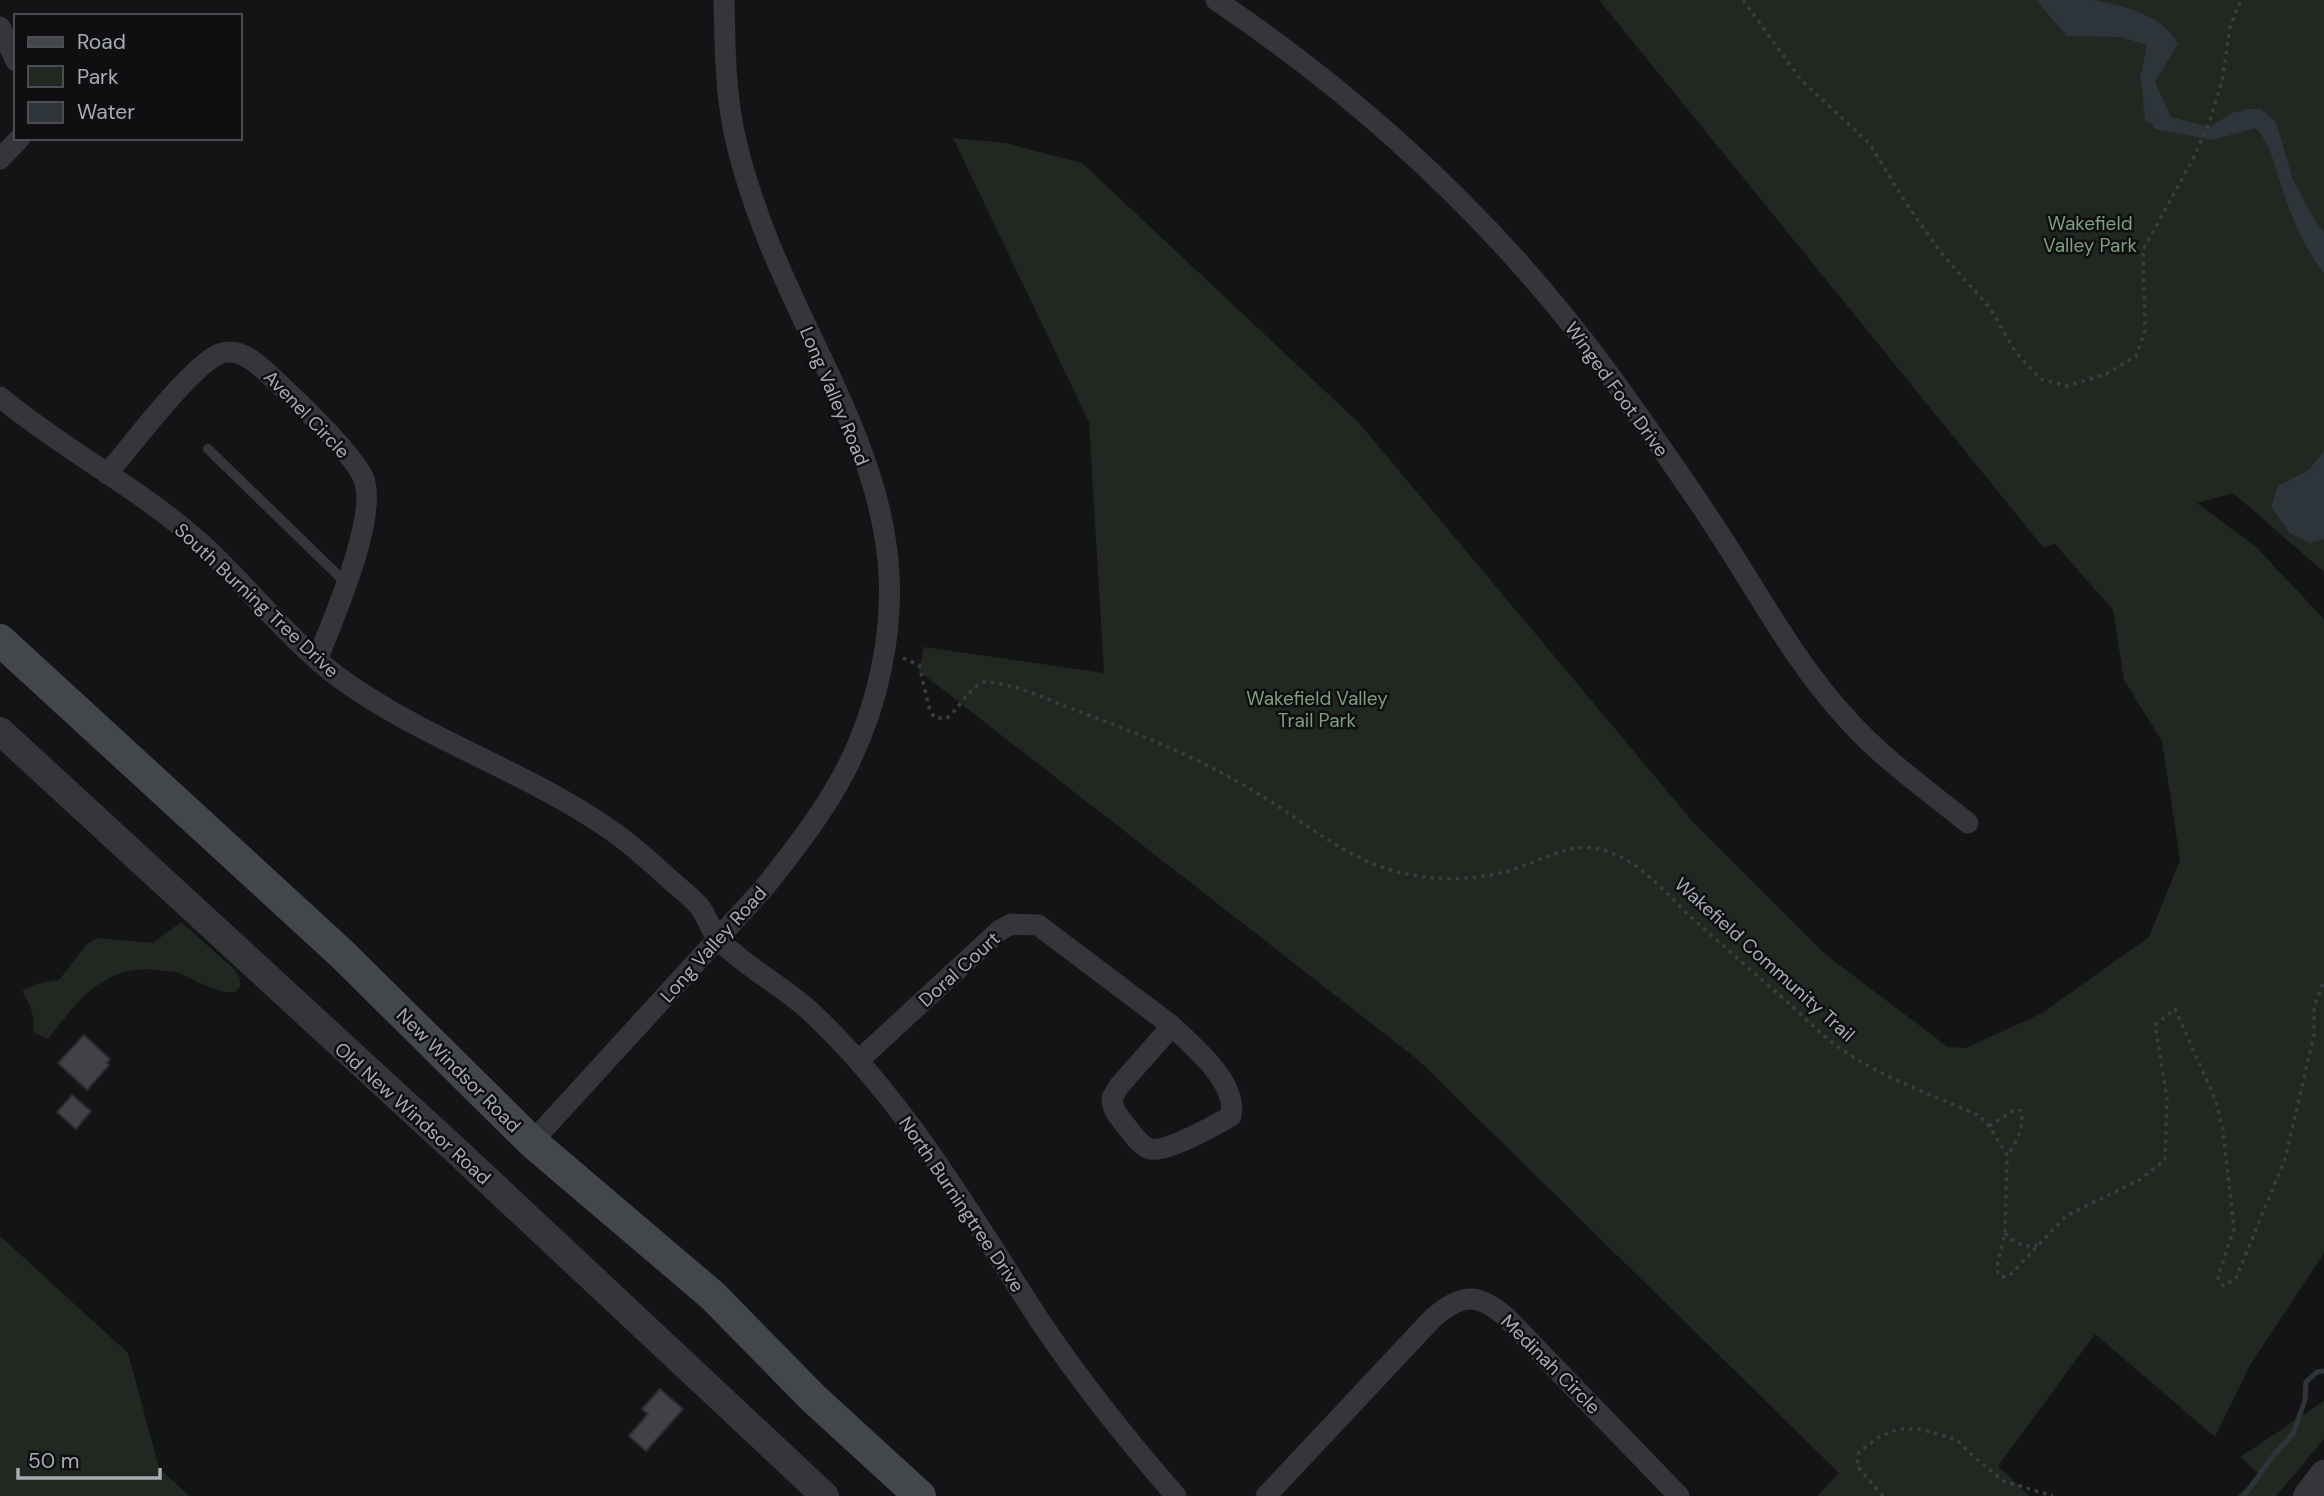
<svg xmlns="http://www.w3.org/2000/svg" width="2324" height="1496" viewBox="0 0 2324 1496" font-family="'DM Sans',sans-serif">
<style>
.green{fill:#212821}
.water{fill:#2d353b}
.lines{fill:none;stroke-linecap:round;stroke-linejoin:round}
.stream{stroke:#2d353b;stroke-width:5}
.building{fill:#414246;stroke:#2e2e32;stroke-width:2}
.path{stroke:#3b3d41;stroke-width:3.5;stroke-dasharray:3.5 5;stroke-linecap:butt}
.service{stroke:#35363a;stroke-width:10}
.minor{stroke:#35363a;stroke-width:21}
.tertiary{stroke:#35363a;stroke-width:28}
.secondary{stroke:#43464a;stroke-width:32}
.labels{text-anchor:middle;stroke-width:5;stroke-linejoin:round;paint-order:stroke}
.park-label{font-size:19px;fill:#7f9f7f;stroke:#0f0f11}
.street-label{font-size:19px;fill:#a7acb5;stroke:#0f0f11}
</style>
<rect width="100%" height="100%" fill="#141416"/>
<path class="green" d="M1599,0H2324V572L2233,493L2197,503L2256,547L2324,619V1253L2250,1365L2215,1437L2095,1334L1998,1466L2030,1496H1817L1839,1473L1417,1059L919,671L924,647L1104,673L1089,422L953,138L1006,143L1082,163L1359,423L1693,822L1826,955L1948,1047L1966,1048L2042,1013L2149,937L2180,860L2162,741L2124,680L2113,610L2055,544L2043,547Z
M181,922L234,969L240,979V987L235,992C215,994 197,980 179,973C172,971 164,971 157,970C104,964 78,1001 48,1039L33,1032C35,1016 31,1005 22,991L36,984L59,980L87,944L98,938L153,943Z
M0,1236L128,1353L159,1468L189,1496H0Z
M2324,1401V1439L2276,1496H2237L2260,1475L2240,1457Z"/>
<path class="water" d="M2036,0C2054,0 2074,0 2092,0C2121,4 2165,16 2178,44L2155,82L2171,117L2210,127L2232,113L2247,109H2261L2276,122L2293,180L2316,222L2324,232V273C2304,248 2292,218 2282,188C2275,167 2271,143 2255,128L2213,140L2154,129L2145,105L2140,78L2147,45L2121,37L2067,36Z
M2324,451V539L2309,543L2289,532L2271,507L2278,486L2309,470Z"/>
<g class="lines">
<path class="stream" d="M2145,101L2148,119L2154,122
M2244,1496L2273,1456L2293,1434L2305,1400L2306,1382L2317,1372L2324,1371"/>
</g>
<path class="building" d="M84,1035L110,1059L107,1063L109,1065L87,1090L58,1063Z
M72,1095L91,1111L76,1129L57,1112Z
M660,1389L683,1409L646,1451L629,1436L648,1414L642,1409Z"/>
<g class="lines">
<path class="path" d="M1743,0L1801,80L1870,144L1905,202L1942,254L1990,308L2015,351L2040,379L2067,386L2106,374L2136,356L2145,331L2143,250L2193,159L2210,120L2222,81L2230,27L2241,0
M903,658L919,665L930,711L934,717L946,719C960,708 966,691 983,682C1014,683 1041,697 1070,708C1134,732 1198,757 1257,793C1296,816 1331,847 1374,864C1416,881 1464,883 1508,871C1543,861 1574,837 1612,853C1645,866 1666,894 1691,917C1722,945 1754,973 1785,1000C1801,1014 1816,1030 1832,1042C1875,1076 1931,1094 1980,1116L1989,1126L2007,1155L2005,1233L1997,1266L1998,1273L2002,1277L2009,1276L2066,1216L2141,1179L2165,1160L2167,1098L2155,1025L2175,1009L2216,1101L2223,1131L2234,1229L2218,1277L2219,1282L2224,1286L2236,1278L2285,1159L2314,1035V1007L2324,981
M1989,1126L2016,1109L2021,1111C2025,1127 2016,1144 2007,1155
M2005,1233C2014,1243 2023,1248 2037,1245
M1883,1496L1857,1466L1859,1452L1879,1437L1898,1429H1921L1957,1440L1973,1456L2003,1481L2053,1496"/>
<path class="service" d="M208,449L347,584"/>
<path class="minor" d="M1216,0C1370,104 1505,230 1614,381C1649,430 1684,479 1717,530C1759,594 1795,663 1848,720C1883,759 1927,790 1968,823
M0,27L16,61
M0,159L20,138
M0,397C65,451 143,490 205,547C251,590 290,641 341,679C425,740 527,771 612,831C635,847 655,866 675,884C683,891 692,898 699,906C708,917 711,932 720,941C747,968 783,986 811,1012C906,1101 970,1214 1040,1321C1081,1382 1128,1441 1176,1496
M107,474C131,446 190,367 219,354C242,345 263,369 278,383C300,403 351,452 363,477C380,514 332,622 317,660
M1172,1026C1194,1047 1238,1083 1231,1116C1216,1125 1166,1153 1150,1149C1140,1146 1133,1134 1126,1126C1119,1117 1112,1110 1112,1098L1119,1086Z
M858,1061L1000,930L1012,924L1038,925L1172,1026
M532,1142L764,888C790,855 817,821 838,784C878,714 898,624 886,544C878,487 855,430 831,378C793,298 753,220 734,132C725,89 725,44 724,0
M1266,1496L1432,1319C1461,1293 1478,1292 1507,1318L1679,1496"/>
<path class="tertiary" d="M0,731L463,1157L825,1496
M2307,1496L2324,1474"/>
<path class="secondary" d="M0,640L342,954L532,1142L713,1296L813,1398L920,1496"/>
</g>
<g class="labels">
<g class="park-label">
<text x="2090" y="230">Wakefield<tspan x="2090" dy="22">Valley Park</tspan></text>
<text x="1317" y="705">Wakefield Valley<tspan x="1317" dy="22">Trail Park</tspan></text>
</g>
<g class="street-label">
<text transform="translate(1617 389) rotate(54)" y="7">Winged Foot Drive</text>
<text transform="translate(835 396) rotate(67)" y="7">Long Valley Road</text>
<text transform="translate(307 414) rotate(46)" y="7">Avenel Circle</text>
<text transform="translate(257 600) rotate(43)" y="7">South Burning Tree Drive</text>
<text transform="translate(713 944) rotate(-48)" y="7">Long Valley Road</text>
<text transform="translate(1765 959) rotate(42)" y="7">Wakefield Community Trail</text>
<text transform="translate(959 969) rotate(-42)" y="7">Doral Court</text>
<text transform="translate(459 1070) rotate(45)" y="7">New Windsor Road</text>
<text transform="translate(413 1113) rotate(42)" y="7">Old New Windsor Road</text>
<text transform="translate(962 1204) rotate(56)" y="7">North Burningtree Drive</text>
<text transform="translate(1551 1364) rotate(45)" y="7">Medinah Circle</text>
</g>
</g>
<rect x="14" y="14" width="228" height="126" fill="#0f0f11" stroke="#4c4e53" stroke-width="2"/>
<rect x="28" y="37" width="35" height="10" fill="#43464a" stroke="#4c4e53" stroke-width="2"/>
<text x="77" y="49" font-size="21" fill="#a7acb5">Road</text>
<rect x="28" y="66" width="35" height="21" fill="#212821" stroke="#4c4e53" stroke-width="2"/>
<text x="77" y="84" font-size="21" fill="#a7acb5">Park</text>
<rect x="28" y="102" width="35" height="21" fill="#2d353b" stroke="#4c4e53" stroke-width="2"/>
<text x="77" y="119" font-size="21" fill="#a7acb5">Water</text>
<path d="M18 1468v10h142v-10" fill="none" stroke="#a7acb5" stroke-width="3.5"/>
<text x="28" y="1468" font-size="21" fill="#a7acb5" stroke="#0f0f11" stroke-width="5" paint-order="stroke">50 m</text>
</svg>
